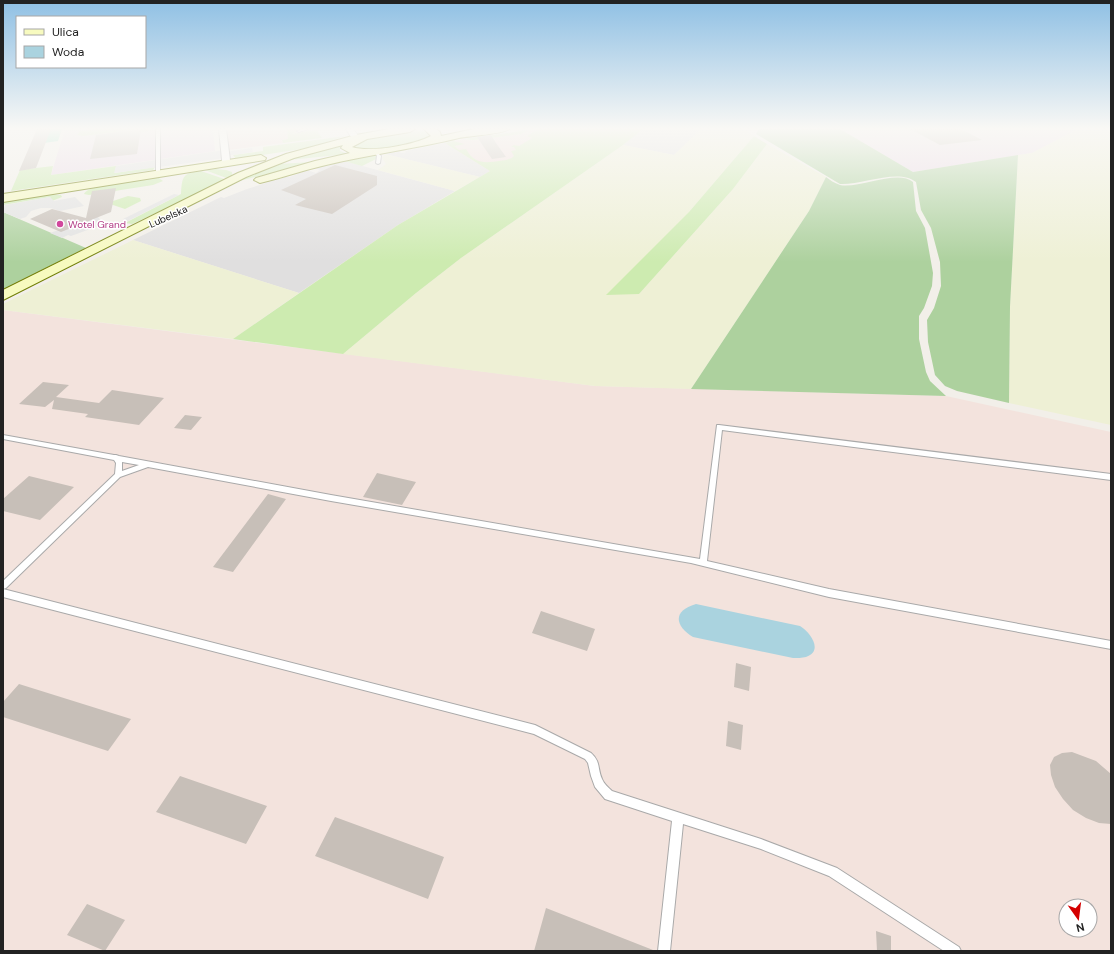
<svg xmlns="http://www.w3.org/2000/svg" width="1114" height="954" viewBox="0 0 1114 954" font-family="'DM Sans',sans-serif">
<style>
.residential{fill:#e0dfdf}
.commercial{fill:#f2dad9}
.industrial{fill:#ebdbe8}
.military{fill:#f3e3dd;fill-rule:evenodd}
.farmland{fill:#eef0d5}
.grass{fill:#cdebb0}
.forest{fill:#add19e}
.pitch{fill:#88e0be}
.parking{fill:#e2e2e2}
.water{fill:#aad3df}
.building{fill:#c7bfb8}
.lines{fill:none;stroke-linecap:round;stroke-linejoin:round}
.lane-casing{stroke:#a9a9a9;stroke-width:2}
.street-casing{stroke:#a9a9a9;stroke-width:2}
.secondary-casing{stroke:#707d05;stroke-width:2}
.lane{fill:#fff;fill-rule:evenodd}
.street{fill:#fff;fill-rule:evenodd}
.secondary{fill:#f7fabf;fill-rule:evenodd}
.hotel-dot{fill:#d1479c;stroke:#fff;stroke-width:1.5}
.labels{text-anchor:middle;stroke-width:3;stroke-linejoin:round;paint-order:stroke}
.far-street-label{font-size:10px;fill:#222;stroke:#fff}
.far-hotel-label{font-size:10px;fill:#b23c85;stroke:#fff;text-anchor:start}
</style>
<rect width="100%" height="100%" fill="#f2efe9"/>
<path class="residential" d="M643,129H701L674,155L623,145Z
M445,143L490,171L480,177L385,154L398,152L403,153L406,152L405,151Z
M344,161L455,191L398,225L299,293L133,240L221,197L224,198L247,189L285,177H290L307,170L316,173L320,170L314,168Z"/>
<path class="commercial" d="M227,129H287L288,139L282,140L283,143L228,150Z
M532,129H562L490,171L445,143L463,139L473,140L521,134L527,130Z"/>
<path class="industrial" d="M65,129H213L215,151L51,175Z
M840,129H1078L1032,153L913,172Z"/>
<path class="military" d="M3,310L595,386L946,396L1111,432V951H3ZM1066,906H1090V930H1066Z"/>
<path class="farmland" d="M701,129H744L754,136L689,212L639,294L733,189L767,144L826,177L809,211L691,389L595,386L343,354L416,293L461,258L623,145L674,155Z
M1078,129H1111V425L1009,403L1010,307L1018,155L1032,153Z
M385,154L480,177L455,191L378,170L386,164L382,158Z
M133,240L299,293L233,339L3,310V304Z"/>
<path class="grass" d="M94,129H148V131L140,132L141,129L83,136L77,135L80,131Z
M287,129H296L297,132L290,134L319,129L318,132L322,138L283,143L282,140L288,139Z
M538,129H643L623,145L461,258L416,293L343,354L233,339L398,225L490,171L445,143L453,141L465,144L454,146L459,150L466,149C474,164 485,163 499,161C505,160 510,160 514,156L511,151L516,150L514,147H511L514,145L519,146L532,138L527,136Z
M415,130L427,131L433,135L426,140L373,150L352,148L351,144L367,138Z
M527,130L521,134L473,140L463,139Z
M345,136L308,148L236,159L233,155L263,151V147Z
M754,136L767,144L733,189L639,294L606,295L689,212Z
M340,144V151L348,154L289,160Z
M376,155V159L362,166L344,161Z
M313,162L239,181L278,164Z
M53,166L51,175L116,166L115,173L155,167L153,170L11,191L20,170Z
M216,169L226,170L232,172V176L229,179L205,170Z
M201,171L227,180L132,224L125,223L181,194C182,176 183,173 201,171Z
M150,178H159L163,181L153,185L89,195L84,194C88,184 138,180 150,178Z
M43,194L61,195L62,197L52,201L50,197L3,205V200Z
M128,196L140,198L141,201L125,209L107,203Z"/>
<path class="forest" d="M759,129H840L913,172L1018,155L1010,307L1009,403L957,391L945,386L935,375L928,342L927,320L934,308L941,286L940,262L931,228L921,210L916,182C899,168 862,185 840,184L756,134Z
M826,177C830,180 834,183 840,185C859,189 898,169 913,182L916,211L925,228L933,273L932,286L924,308L919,316V339L926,372L930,381L946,396L691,389L809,211Z
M3,212L86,248L3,289Z"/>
<path class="pitch" d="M42,129H62L58,141L37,144Z"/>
<path class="parking" d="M252,148L253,152L225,156V158L114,173L116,166L224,150L225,152Z
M174,194L179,195L128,221L123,219Z
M50,197L54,201L75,197L84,206L60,211L51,208H41L31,211L26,217L20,219L3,212L5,205Z
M97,216L104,224L71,236L68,235L62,238L50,233Z"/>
<path class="water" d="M696,604L800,626C810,632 824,651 806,657C802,658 797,658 793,658L693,637C675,626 672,611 696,604Z"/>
<path class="building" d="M37,129H51L36,168L19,171Z
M141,129L137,154L90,159L96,135Z
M910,129H961L982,140L940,145Z
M491,135L496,143L506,157L492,159L477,137Z
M335,165L377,176V185L332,214L295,205L306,199L281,190Z
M116,188L111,212L61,232L30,219L52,209L86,218L92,191Z
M43,382L69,385L56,397L99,403L112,390L164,398L139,425L85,417L88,414L52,409L54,400L45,407L19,404Z
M185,415L202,417L191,430L174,428Z
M377,473L416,482L402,505L363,497Z
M29,476L74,487L40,520L3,511V499Z
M268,494L286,499L233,572L213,567Z
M541,611L595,629L587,651L532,633Z
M736,663L751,667L749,691L734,687Z
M19,684L131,719L108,751L3,717V702Z
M728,721L743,725L741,750L726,746Z
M1072,752L1096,761L1111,774V824L1099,823L1086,818L1073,810L1063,799L1055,787L1051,775L1050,765L1054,757L1062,753Z
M180,776L267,806L246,844L156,812Z
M335,817L444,857L428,899L315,856Z
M87,904L125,920L105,951L67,935Z
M546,908L653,950L652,951H534Z
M876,931L891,936V951H877Z"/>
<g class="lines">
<defs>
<path id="lane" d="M156,129H160V175L158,176L156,175Z
M303,129H308L299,132L297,131Z
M376,151L381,156L380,163L378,164L376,163L377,156L374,152Z
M717,425H719L1111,474V480L722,430L707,561L829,589L1111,641V649L829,597L691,563L331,501L148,467L120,477L6,588L3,589L535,725L591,753C601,762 597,768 602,779C604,784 608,787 612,791L761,839L837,868L959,947L961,951H944L829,876L761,849L683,824L670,951H658L672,821L605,799L595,787L591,776L588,763L585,759L534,734L3,597V581L115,474L116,463L114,460L3,439V435L114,455H116L119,456L331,495L700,559ZM122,462L139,465L122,471Z"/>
<path id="street" d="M219,129H226L230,160L227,166H224L220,164L222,160Z
M346,129H353L360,138L359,140H353Z"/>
<path id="secondary" d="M389,129H415L410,132L367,139L352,147C370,153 414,145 431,136L424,129H436L440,132L441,136L474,129H509C505,134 468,136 459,138C413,149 367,155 322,166C301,171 281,178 260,183L254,180L256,178L315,161L350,153L341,148L343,145L294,158L246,177L3,300V290L238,173L286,154L356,135Z
M261,155L266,158L265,160L3,202V194Z"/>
</defs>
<use href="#lane" class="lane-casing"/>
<use href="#street" class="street-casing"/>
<use href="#secondary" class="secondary-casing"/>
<use href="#lane" class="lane"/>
<use href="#street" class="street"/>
<use href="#secondary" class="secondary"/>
</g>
<linearGradient id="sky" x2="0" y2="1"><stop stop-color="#8fc0e4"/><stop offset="0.49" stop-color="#f9f8f5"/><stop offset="1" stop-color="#f9f8f5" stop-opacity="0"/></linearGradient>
<rect width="1114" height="262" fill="url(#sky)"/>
<circle class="hotel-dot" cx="60" cy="224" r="4"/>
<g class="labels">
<g class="far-street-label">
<text transform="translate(168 216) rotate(-24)" y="4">Lubelska</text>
</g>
<g class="far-hotel-label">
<text x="68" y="228">Wotel Grand</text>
</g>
</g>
<rect width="1114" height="954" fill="none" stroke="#222222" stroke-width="8"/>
<rect x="16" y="16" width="130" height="52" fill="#ffffff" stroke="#a7a7a7"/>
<rect x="24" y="29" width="20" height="6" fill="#f7fabf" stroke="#a7a7a7"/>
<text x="52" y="36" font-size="12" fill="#222222">Ulica</text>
<rect x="24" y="46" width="20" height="12" fill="#aad3df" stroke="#a7a7a7"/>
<text x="52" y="56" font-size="12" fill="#222222">Woda</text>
<g transform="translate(1078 918) rotate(166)"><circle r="19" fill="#ffffff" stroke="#a7a7a7"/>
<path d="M0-3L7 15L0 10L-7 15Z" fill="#d40000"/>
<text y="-6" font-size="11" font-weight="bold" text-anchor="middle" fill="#222222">N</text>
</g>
</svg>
